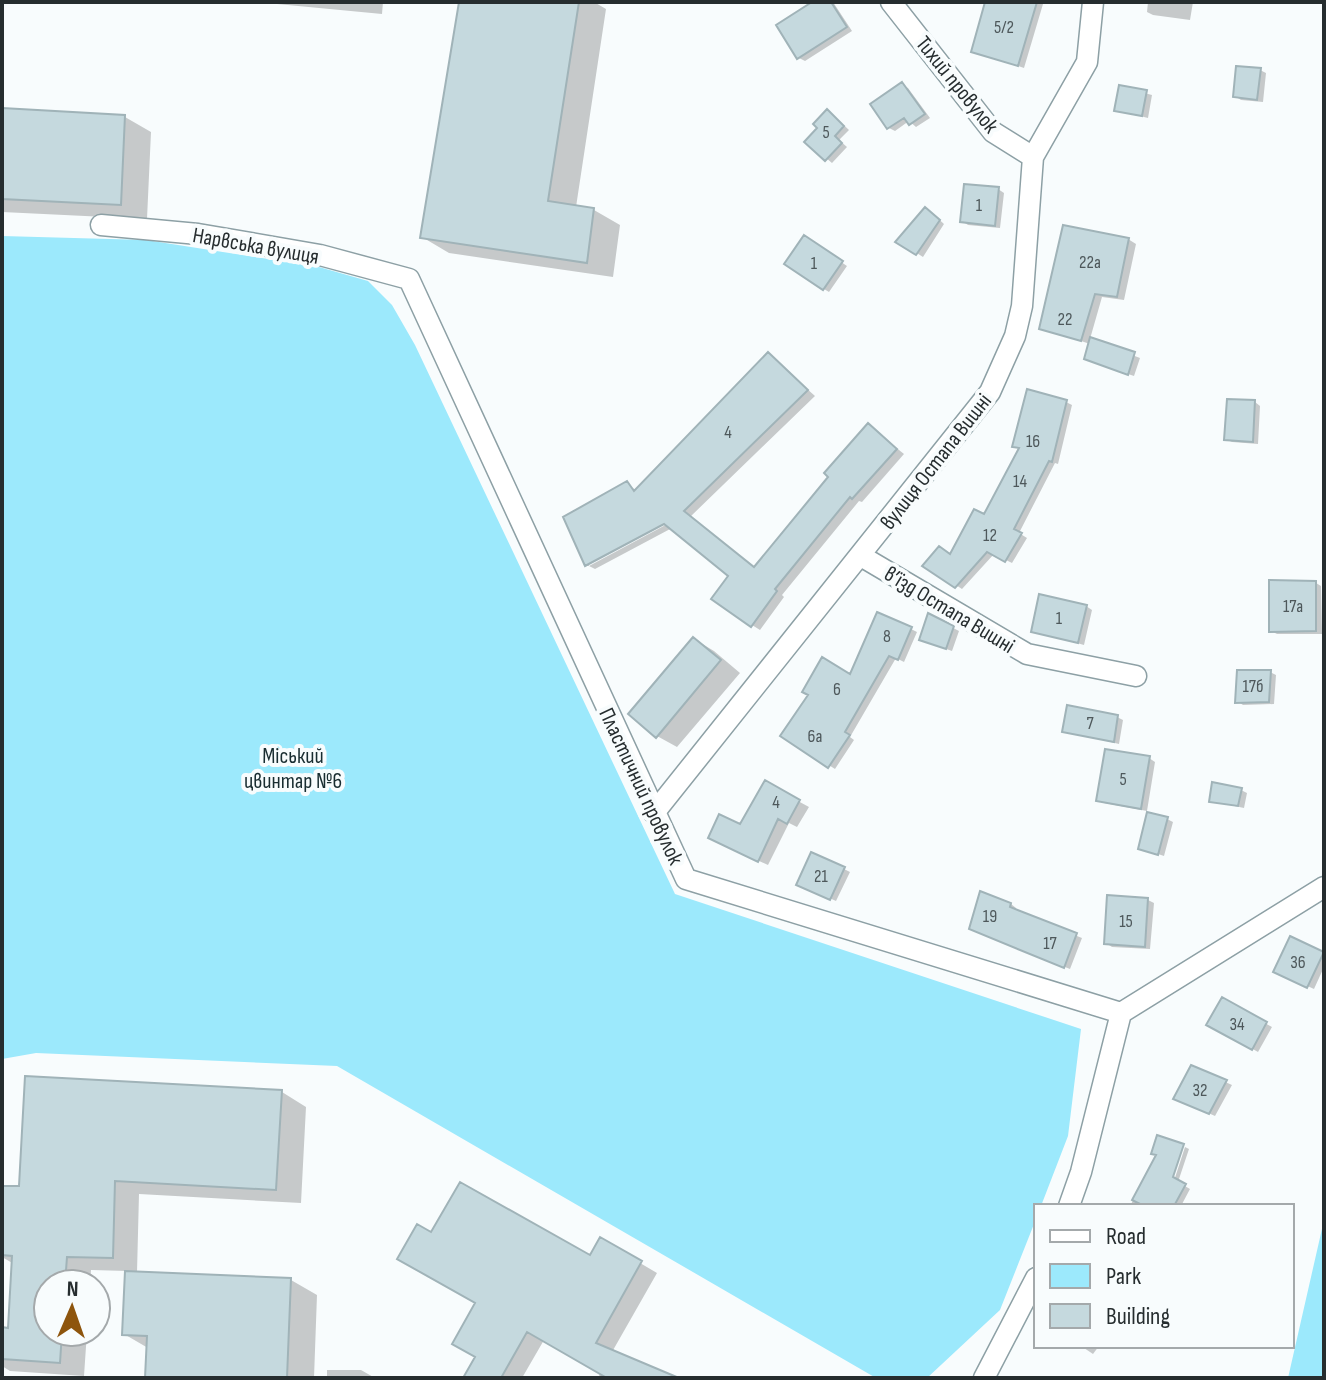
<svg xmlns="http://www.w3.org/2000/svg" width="1326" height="1380" viewBox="0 0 1326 1380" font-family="'Sofia Sans Condensed',sans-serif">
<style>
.green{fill:#9ce9fc}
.shadow{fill:#0003}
.building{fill:#c5d9de;stroke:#a0b3b8;stroke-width:2}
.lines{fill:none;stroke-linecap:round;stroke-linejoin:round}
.minor-casing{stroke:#8da0a5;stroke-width:23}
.minor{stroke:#fff;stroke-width:20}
.labels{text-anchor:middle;stroke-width:8;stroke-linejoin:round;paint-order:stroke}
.number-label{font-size:18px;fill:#4e585b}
.street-label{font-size:22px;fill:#262d2f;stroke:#f8fcfd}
.park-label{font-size:22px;fill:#192d31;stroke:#f8fcfd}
</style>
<rect width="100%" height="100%" fill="#f8fcfd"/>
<path class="green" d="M2,236L146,240L319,267L368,281L392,305L415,345L675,894L1081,1029L1068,1136L1041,1206H1036V1219L1000,1310L927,1378H876L337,1066L36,1053L2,1059Z
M1324,1220V1378H1288Z"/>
<path class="shadow" d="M256,2H383L382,14Z
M462,2H594L606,9L576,207L594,210L620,225L613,277L449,253L422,237Z
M815,2H833L852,31L805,61L799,58Z
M987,2L1043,4L1024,68L974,51Z
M1148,2H1193L1190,20L1153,15L1147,12Z
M1260,70L1266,73L1263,102L1241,100L1235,96Z
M902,85L908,88L930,118L916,127L909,121L895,131L889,128Z
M1121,87L1152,95L1148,118L1116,110Z
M2,110L125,117L151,132L147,219L2,212Z
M833,115L849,130L839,140L847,147L832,163L807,142Z
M998,189L1004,193L1000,228L968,225L962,221Z
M932,213L944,224L923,257L898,241Z
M1128,239L1136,244L1124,300L1102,297L1090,339L1140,358L1134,376L1092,362L1090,344L1042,328Z
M810,241L847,266L829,292L824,289Z
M769,355L815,396L690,517L756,569L869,426L904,454L862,502L859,501L782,595L784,597L760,630L752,625L731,575L672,528L595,569L589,566L673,521L672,518L589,562V566L586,565L627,484L637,491Z
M1066,402L1072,405L1058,464L1055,463L1019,533L1027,538L1012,563L994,554L962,589L925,565L951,556L985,516L1020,450L1014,446Z
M1255,402L1260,406L1258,444L1232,442L1226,439Z
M1316,583L1321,586L1322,634H1277L1271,631Z
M1086,606L1092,610L1084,645L1033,631Z
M930,616L959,631L952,651L921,640Z
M911,629L917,632L904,662L896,658L850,737L854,740L835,769L783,736L851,676Z
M694,639L714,651L740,673L677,747L657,736Z
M1270,672L1276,675L1274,704L1243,705L1237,701Z
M1117,717L1123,720L1119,744L1065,731Z
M1149,758L1155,762L1147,811L1104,803L1098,800Z
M765,783L809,807L797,827L789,823L768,865L720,843L741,827Z
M1241,790L1247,793L1244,808L1211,801Z
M1167,819L1173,822L1164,856L1140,848Z
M844,869L850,872L836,901L805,887Z
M1148,900L1154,903L1150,949L1112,947L1106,943Z
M1011,904L1016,908L1015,911L1082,938L1070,969L977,932Z
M1291,938L1324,954V967L1314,989L1281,974Z
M1223,1000L1272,1027L1258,1052L1209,1024Z
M1192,1067L1232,1085L1215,1116L1181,1101Z
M282,1092L306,1107L301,1203L139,1194L137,1273L291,1280L317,1295L314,1378H166L148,1348L124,1334L127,1271L91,1270L90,1284H48V1332H87L84,1376L10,1371L2,1366V1329L9,1330L14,1264L2,1257V1188H21Z
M1158,1138L1168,1186L1172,1187L1185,1147L1189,1149L1178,1182L1190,1189L1181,1206H1130L1158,1155Z
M432,1235L590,1258L601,1240L657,1273L612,1352L675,1378H598L601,1372L544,1340L522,1378H478V1303Z
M1081,1346H1099L1093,1354Z
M327,1370H361L375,1378H327Z"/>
<path class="building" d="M459,2H579L548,201L594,208L587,263L420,238Z
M812,2H831L847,27L797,59L776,25Z
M985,2H1037L1018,66L971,52Z
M1236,66L1261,68L1257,100L1233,97Z
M902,82L925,114L909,125L904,118L887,129L870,104Z
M1119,85L1147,90L1142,116L1114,111Z
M2,108L125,115L121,205L2,199Z
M827,109L844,126L835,136L842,143L825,161L804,142L817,128L813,124Z
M964,184L999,187L995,226L960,222Z
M925,207L940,220L916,255L895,242Z
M1063,225L1129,238L1117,297L1095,294L1081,341L1039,329Z
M804,235L843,261L823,290L784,264Z
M1090,337L1135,352L1128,375L1084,359Z
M768,352L808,390L684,511L754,567L828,477L824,473L868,423L897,449L852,499L850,497L775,589L777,591L751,627L711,599L728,576L664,524L585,566L563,517L627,481L634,491Z
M1027,389L1067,400L1052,462L1049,461L1014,529L1022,533L1005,562L987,552L955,588L922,566L939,546L950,554L974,509L984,514L1019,448L1012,447Z
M1227,399L1255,400L1253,442L1224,440Z
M1269,580L1316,581V631L1269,632Z
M1039,594L1087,605L1078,643L1031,632Z
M877,612L912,627L898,660L889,656L845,732L850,735L828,768L780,736L808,695L802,692L822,657L850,674Z
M928,613L954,626L946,649L919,640Z
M693,637L721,660L656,738L628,714Z
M1237,670H1271L1269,702L1235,703Z
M1067,705L1118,715L1114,742L1062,732Z
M1105,749L1150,756L1141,809L1096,801Z
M765,780L800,800L787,824L778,819L758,862L708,838L719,814L740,824Z
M1212,782L1242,788L1238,806L1209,802Z
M1147,812L1168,817L1158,855L1138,849Z
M811,852L845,867L830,900L796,885Z
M980,891L1011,903L1010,907L1077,933L1064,968L969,929Z
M1107,895L1148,898L1145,947L1104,944Z
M1290,936L1324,952L1307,988L1273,972Z
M1222,997L1267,1022L1252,1050L1206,1025Z
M1191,1065L1227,1080L1209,1114L1173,1099Z
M25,1076L282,1090L276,1190L115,1181L113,1258L67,1257L65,1284H48V1332H62L60,1363L2,1359V1327L8,1328L12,1256L2,1255V1186H19Z
M1157,1135L1184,1144L1173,1177L1186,1184L1174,1206H1144L1132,1200L1156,1155L1151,1154Z
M460,1182L590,1255L600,1237L642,1261L596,1343L679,1378H607L527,1332L501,1378H463L475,1357L452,1344L475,1303L397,1259L417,1224L431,1232Z
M125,1271L291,1278L287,1378H145L147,1336L122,1335Z"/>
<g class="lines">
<defs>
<path id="minor" d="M891,2L993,132L1033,157
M101,225L198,234L320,255L409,279L686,879L1121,1013
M861,556L1027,654L1136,676
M654,813L990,392L1015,336L1022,306L1033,157L1087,62L1093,2
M1069,1206L1081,1172L1121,1013L1324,887
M984,1378L1036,1278"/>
</defs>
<use href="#minor" class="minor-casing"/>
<use href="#minor" class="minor"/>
</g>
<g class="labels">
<g class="number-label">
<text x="1004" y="33">5/2</text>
<text x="826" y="138">5</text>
<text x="979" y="211">1</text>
<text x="1090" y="268">22а</text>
<text x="814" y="269">1</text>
<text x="1065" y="325">22</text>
<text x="728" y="438">4</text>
<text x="1033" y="447">16</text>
<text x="1020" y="487">14</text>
<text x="990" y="541">12</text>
<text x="1293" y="612">17а</text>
<text x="1059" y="624">1</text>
<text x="887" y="642">8</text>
<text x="1253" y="692">17б</text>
<text x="837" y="695">6</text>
<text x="1090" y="729">7</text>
<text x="815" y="742">6а</text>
<text x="1123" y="785">5</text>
<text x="776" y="808">4</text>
<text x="821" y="882">21</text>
<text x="990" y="922">19</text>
<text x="1126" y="927">15</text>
<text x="1050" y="949">17</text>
<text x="1298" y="968">36</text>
<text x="1237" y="1030">34</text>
<text x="1200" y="1096">32</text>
</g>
<g class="street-label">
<text transform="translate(958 84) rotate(51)" y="8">Тихий провулок</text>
<text transform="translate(256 245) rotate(10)" y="8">Нарвська вулиця</text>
<text transform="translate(935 461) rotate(-52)" y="8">вулиця Остапа Вишні</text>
<text transform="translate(950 609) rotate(31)" y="8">в’їзд Остапа Вишні</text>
<text transform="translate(642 786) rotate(65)" y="8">Пластичний провулок</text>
</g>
<g class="park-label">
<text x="293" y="763">Міський<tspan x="293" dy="25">цвинтар №6</tspan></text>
</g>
</g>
<rect width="1326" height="1380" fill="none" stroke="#262d2f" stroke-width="8"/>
<rect x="1034" y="1204" width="260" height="144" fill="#f8fcfd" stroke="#a4a9ab" stroke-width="2"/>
<rect x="1050" y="1230" width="40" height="12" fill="#ffffff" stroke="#a4a9ab" stroke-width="2"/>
<text x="1106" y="1244" font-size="24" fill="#262d2f">Road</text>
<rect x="1050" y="1264" width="40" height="24" fill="#9ce9fc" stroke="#a4a9ab" stroke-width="2"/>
<text x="1106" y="1284" font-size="24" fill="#262d2f">Park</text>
<rect x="1050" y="1304" width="40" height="24" fill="#c5d9de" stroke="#a4a9ab" stroke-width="2"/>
<text x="1106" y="1324" font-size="24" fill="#262d2f">Building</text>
<g transform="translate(72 1308) rotate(2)"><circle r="38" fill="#f8fcfd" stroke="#a4a9ab" stroke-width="2"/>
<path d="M0-6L14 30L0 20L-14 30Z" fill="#8e550d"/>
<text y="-12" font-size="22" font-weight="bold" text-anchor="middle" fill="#262d2f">N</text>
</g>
</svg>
